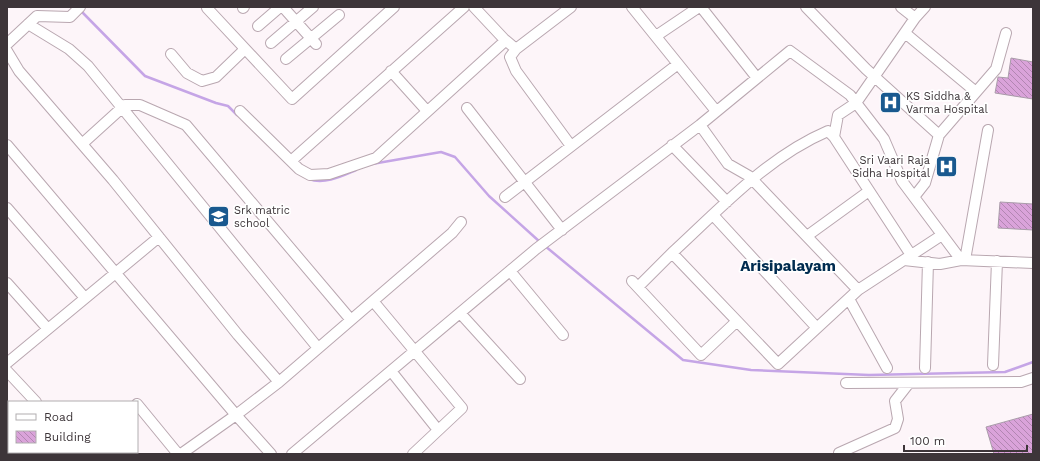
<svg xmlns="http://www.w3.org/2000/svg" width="1040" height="461" viewBox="0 0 1040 461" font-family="'Work Sans',sans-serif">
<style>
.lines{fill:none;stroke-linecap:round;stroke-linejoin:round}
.stream{stroke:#c5a5e6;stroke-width:2.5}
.building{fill:url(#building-back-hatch);stroke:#a99ca9}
.street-casing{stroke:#b9a7b0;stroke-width:12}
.street{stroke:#fff;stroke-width:10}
.labels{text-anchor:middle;stroke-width:3.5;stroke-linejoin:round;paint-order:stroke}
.poi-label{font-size:11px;fill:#3d3539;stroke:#fff;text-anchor:start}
.district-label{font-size:15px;font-weight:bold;fill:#002c50;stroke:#fff}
</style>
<defs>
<pattern id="building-back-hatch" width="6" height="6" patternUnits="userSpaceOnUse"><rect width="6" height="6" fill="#daa3da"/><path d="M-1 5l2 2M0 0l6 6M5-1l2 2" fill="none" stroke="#b286b2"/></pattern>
</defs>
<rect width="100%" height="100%" fill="#fdf5f9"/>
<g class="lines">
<path class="stream" d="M83,13L145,76L216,103L228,106L237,115
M372,164L441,152L455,157L489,196L540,242
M309,179C324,185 342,176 356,170
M545,246L683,360L751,370L869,375L1005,372L1033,362"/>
</g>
<path class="building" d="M1011,58L1033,62V99L995,93L998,77L1008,78Z
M942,157L956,164L950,177L936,170Z
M1000,202L1033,204V230L998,228Z
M1033,414V454H994L986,427Z"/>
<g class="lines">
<defs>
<path id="street" d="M208,7L207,8L292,99L394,7
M283,7L316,44
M474,7L504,39L516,49L571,7
M632,7L716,111
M701,7L757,78
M806,7L866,69L939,135
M243,8L244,7
M915,18L925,7
M28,24L69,49L88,66L318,348
M258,26L280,7
M905,33L976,92
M656,36L699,7
M271,43L313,7
M7,44L37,16L70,17L80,7
M516,49L510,57L516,71L571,146
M7,51L19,71L113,180L238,335L279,382L236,415L271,454
M171,54L187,73L202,81L216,77L245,49
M286,59L339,15
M391,71L427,111
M467,108L562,230
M240,111L299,169L310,175L329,174L376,158L505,41
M700,125L728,164L749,176L752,179L858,290L778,364L672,253C720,209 767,157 828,131L834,137L838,115L856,103L915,18L901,7
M834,137L911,255
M82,144L125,105H140L186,125L351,320
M7,145L236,415L181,454
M672,145L727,202
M291,161L464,7
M505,197L678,64
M914,197L925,183L939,135L996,69L1006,33
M7,208L85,298
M713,215L817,328
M807,236L869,191
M904,260L940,264L961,260
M965,260L988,130
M510,271L563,335
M632,281L701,355L737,321
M7,283L48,329
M638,287L672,253
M858,290L942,235
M849,299L887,368
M373,301L462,408L413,454
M460,313L520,379
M7,363L159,237
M993,365L997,261
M925,368L928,262
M7,371L36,402
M391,371L438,430
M279,382L452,233L461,222
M846,383L1021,382L1033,378
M137,404L178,454
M83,452L85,454
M839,453L895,428L898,419L895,401L909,383
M292,454L536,249L700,125L790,51L850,95L884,139L902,181L961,260L1033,263"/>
</defs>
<use href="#street" class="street-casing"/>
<use href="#street" class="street"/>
</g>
<defs>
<symbol id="hospital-square" viewBox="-11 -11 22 22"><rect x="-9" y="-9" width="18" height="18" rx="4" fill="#19598f" stroke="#fff"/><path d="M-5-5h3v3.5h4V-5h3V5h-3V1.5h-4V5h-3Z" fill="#fff"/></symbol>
<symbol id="school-square" viewBox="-11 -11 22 22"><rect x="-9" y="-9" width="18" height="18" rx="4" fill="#19598f" stroke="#fff"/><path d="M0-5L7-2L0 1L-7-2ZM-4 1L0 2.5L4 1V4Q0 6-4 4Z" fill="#fff"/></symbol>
</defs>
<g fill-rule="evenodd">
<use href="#hospital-square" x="878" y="90" width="25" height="25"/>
<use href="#hospital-square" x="934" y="154" width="25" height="25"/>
<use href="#school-square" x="206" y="204" width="25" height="25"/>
</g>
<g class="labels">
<g class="poi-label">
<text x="906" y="100">KS Siddha &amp;<tspan x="906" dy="13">Varma Hospital</tspan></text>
<text x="930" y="164" text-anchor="end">Sri Vaari Raja<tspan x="930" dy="13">Sidha Hospital</tspan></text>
<text x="234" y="214">Srk matric<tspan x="234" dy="13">school</tspan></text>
</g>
<g class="district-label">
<text x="788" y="271">Arisipalayam</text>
</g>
</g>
<rect width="1040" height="461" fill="none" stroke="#3d3539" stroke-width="16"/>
<rect x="8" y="401" width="130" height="52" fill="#ffffff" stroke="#b1aeb0"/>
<rect x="16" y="414" width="20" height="6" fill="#ffffff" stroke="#b1aeb0"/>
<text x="44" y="421" font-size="12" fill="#3d3539">Road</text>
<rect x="16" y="431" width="20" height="12" fill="url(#building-back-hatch)" stroke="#b1aeb0"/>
<text x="44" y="441" font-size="12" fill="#3d3539">Building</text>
<path d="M904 445v6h123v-6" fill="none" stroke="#3d3539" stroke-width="2"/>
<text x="910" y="445" font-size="12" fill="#3d3539" stroke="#ffffff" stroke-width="3" paint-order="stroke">100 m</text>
</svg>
